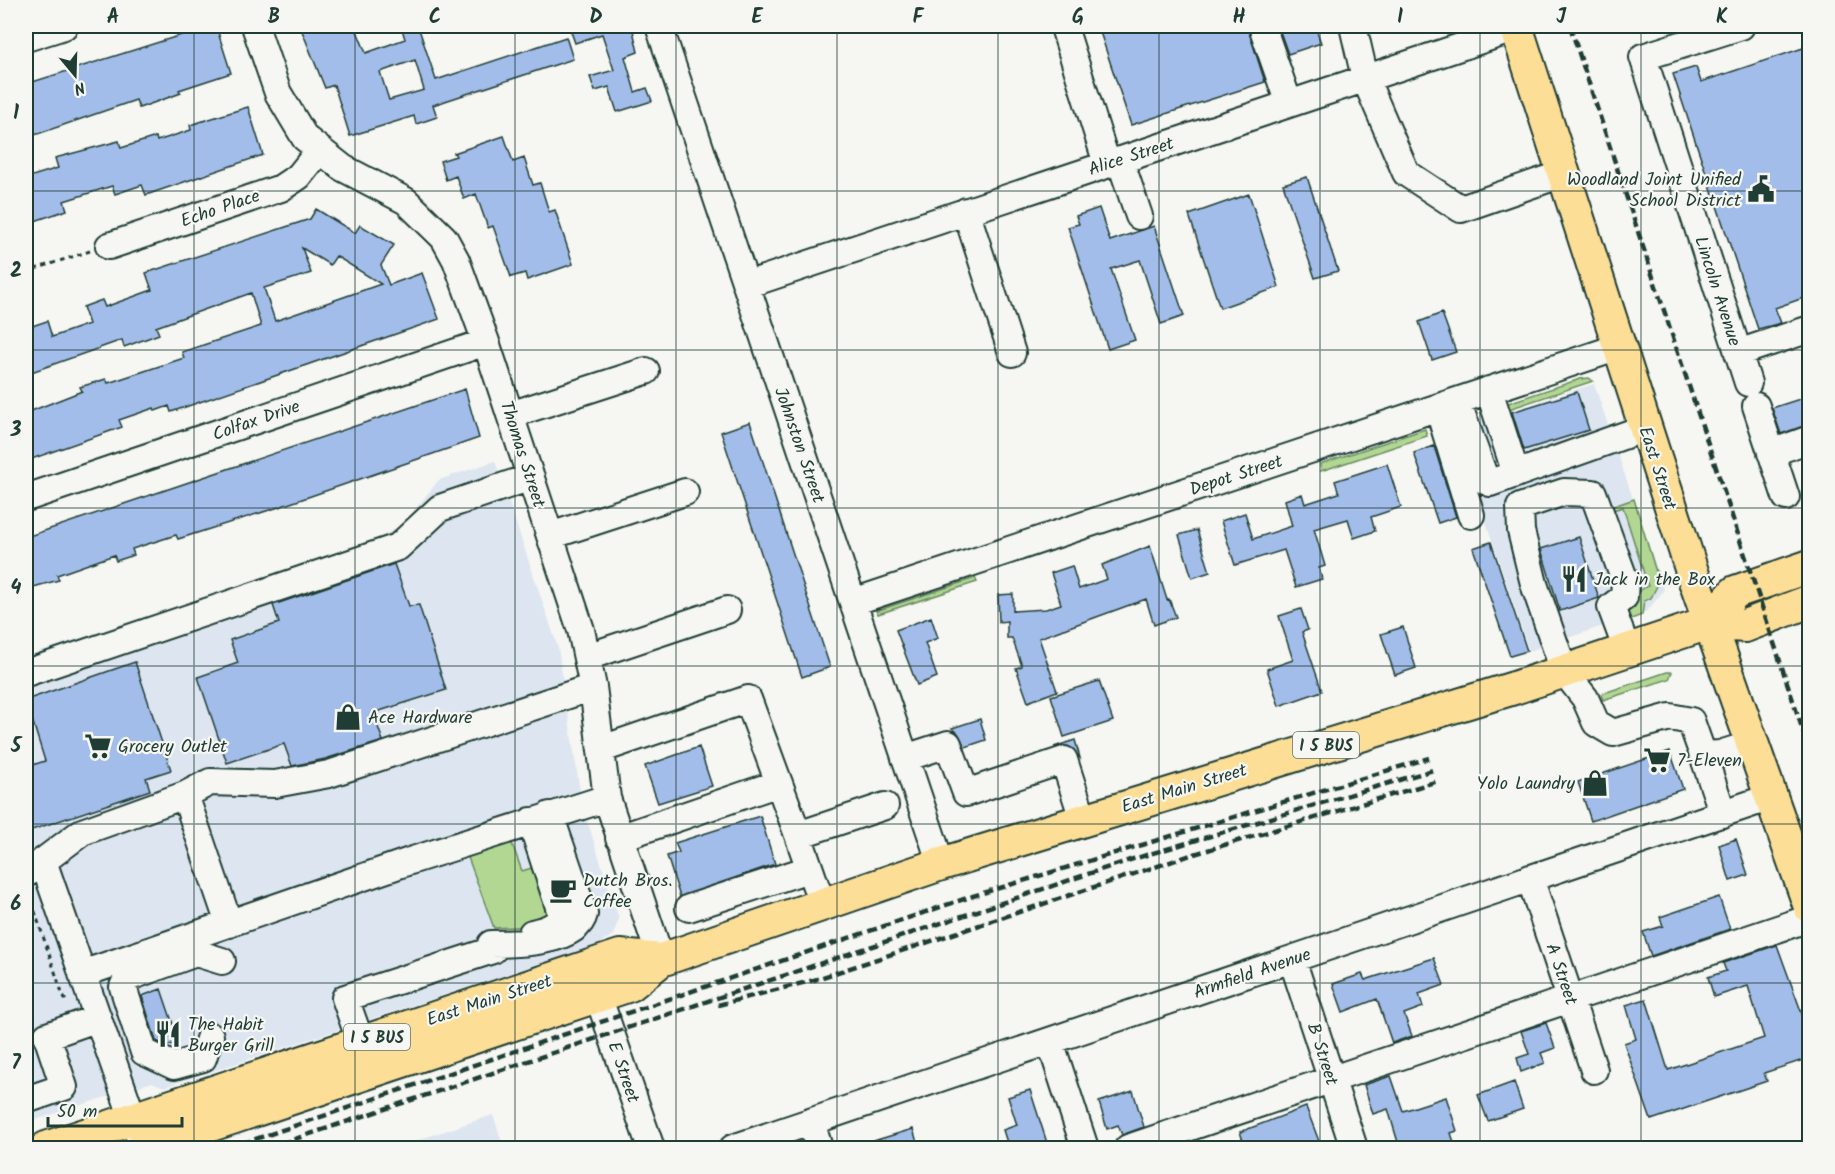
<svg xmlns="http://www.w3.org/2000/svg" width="1835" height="1174" viewBox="0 0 1835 1174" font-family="Kalam,sans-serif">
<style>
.built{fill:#dde5f0}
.green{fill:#b1d792;stroke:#688a63;stroke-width:1.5}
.building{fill:#a3bdea;stroke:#1f3d34;stroke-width:1.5;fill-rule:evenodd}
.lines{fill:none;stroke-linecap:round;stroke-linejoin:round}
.minor-casing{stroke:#1f3d34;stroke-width:30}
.major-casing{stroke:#1f3d34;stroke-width:36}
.path{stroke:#1f3d34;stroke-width:3;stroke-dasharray:4.5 4.5;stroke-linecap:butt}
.minor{stroke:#f6f6f2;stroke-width:26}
.major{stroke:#fdde96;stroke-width:32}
.rail{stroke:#1f3d34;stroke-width:4.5;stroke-dasharray:9 4.5;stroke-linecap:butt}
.grid{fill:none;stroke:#1f3d34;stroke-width:1.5;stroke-opacity:0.55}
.labels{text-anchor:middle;stroke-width:4.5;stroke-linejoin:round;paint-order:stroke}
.shield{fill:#f6f6f2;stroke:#60746d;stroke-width:1.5}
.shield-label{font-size:16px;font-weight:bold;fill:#1f3d34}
.street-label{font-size:18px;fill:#1f3d34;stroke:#f6f6f2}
.poi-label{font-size:18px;fill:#1f3d34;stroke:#f6f6f2;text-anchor:start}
.neatline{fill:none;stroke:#1f3d34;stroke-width:2}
.grid-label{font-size:20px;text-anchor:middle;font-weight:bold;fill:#1f3d34}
</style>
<rect width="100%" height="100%" fill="#f6f6f2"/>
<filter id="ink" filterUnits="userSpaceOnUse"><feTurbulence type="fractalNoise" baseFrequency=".0167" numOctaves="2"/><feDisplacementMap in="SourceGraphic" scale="12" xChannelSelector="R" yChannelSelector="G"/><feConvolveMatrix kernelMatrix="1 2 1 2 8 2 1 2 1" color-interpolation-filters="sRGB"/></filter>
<g filter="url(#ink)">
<path class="built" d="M1594,384L1664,590L1647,611L1529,651L1455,429Z
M495,461L558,648L582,805L619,919L613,935L597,945L164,1087L152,1082L26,1123V656L376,540L403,524L439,480Z
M493,1115L504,1148H394Z"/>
<path class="green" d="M1589,378L1593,381L1503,411L1502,405L1580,379Z
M1425,429L1427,436L1321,471L1320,464Z
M1634,499L1659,582L1651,598L1644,601L1642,615L1626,621C1623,606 1635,591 1648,586L1623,507L1613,510L1611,507Z
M975,578L977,582L878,614L876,611Z
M1667,672H1672L1669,679L1603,700L1601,694Z
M510,838L522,871L538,866L554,911L534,926L494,928L466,852Z"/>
<path class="building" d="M210,26H216L231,73L179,90L181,93L139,108L136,100L26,138V84Z
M300,26H355L366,53L405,39L402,29L418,26L436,80L566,37L573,59L433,105L437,117L416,124L414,116L350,136L334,85L325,88ZM415,60L424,90L389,100L380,72Z
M569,26H632L638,52L625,57L635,92L647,88L652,101L617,112L609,87L595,91L590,77L614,70L602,34L575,43Z
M1098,26H1247L1265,82L1131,125Z
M1278,26H1315L1321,43L1288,54Z
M1803,48L1809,68V296L1775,308L1781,323L1758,329L1673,74L1696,67L1701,82Z
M248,107L263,155L146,195L142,185L115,194L112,186L64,201L67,210L26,224V178L58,168L55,158L119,141L121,148L156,137L157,141L191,130L190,125Z
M504,136L513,162L524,158L533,185L540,183L549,212L555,210L573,264L527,280L525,273L511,277L493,226L488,228L476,194L464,199L456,176L446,180L440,161L456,156L454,153Z
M1307,177L1338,271L1315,278L1283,184Z
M1249,194L1279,287L1220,308L1189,215Z
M1099,208L1110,241L1154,226L1184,316L1161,324L1140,260L1111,269L1135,340L1108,349L1068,227L1079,224L1076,216Z
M316,209L355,233L360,225L394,245L381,265L389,285L422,273L439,319L171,412L169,406L155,411L154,408L119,420L122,427L26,461V413L82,391L80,387L106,379L108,383L184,358L182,352L261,326L251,293L156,327L159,334L124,347L122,340L26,374V328L47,321L52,337L89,324L83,307L102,300L105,307L152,290L146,273L310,219ZM302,248L330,265L336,256L381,284L275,321L264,288L311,273Z
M1442,313L1456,352L1432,360L1419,322Z
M465,389L479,438L279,507L178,539L176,535L132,549L134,555L116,561L114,555L57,575L59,580L26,589V537Z
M1577,392L1589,430L1524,450L1512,412Z
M1809,396V424L1781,434L1772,408Z
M750,422L830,667L802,677L721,432Z
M1434,446L1456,517L1438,523L1414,453Z
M1387,464L1401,507L1371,517L1375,531L1354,538L1348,519L1314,529L1325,566L1319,568L1322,579L1296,587L1284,550L1235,565L1221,521L1245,513L1253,539L1292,526L1285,500L1302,494L1305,504L1339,493L1335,481Z
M1197,530L1210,572L1192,578L1179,535Z
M1579,537L1599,598L1560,611L1541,549Z
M1491,542L1527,651L1510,656L1473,548Z
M1150,546L1167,600L1169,599L1176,617L1154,625L1146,599L1039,638L1057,691L1028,702L1016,668L1022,666L1012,638H1007V621L999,622L998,595L1013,594V611L1046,609L1061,604L1051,573L1072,566L1079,589L1107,579L1102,565Z
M394,564L409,606L419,605L446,690L373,713L383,741L325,759L292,766L284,744L227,763L198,677L238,663L230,640L279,623L273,605Z
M1301,609L1308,630L1302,632L1322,691L1279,706L1267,669L1293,660L1279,616Z
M931,617L938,638L925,643L937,677L917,685L896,630Z
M1403,627L1416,668L1395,675L1381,634Z
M135,662L171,770L146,778L150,790L26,832V767L45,761L26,700Z
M1099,681L1113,721L1064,737L1051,696Z
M980,719L986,740L965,747L958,733L952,728Z
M1075,740L1080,758L1068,746L1054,747Z
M699,747L712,786L658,803L645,766Z
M1670,751L1683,789L1591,821L1578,782Z
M760,816L775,864L680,897L667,856L679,852L675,843Z
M1736,839L1748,875L1730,881L1719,845Z
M1719,897L1730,929L1651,956L1643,932L1663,926L1660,917Z
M1777,945L1809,1033V1058L1764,1073L1767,1081L1651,1120L1624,1043L1636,1039L1626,1005L1646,999L1668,1070L1764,1038L1748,986L1714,997L1708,977L1726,971L1723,963Z
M1434,958L1444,985L1419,994L1423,1007L1404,1014L1412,1036L1392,1043L1377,999L1343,1012L1333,984L1362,974L1365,980Z
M161,989L179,1042L167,1046L156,1041L142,996Z
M1546,1023L1555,1048L1541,1053L1545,1063L1521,1072L1517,1058L1529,1054L1521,1031Z
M1391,1076L1403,1111L1446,1097L1457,1131L1451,1133L1456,1149H1400L1388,1109L1373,1114L1364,1085Z
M1514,1082L1523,1109L1488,1121L1478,1095Z
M1030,1090L1049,1149H1009L1003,1130L1017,1125L1008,1097Z
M1133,1091L1144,1127L1122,1135L1118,1125L1107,1129L1099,1102Z
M1306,1107L1322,1149H1246L1240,1132Z
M913,1129L919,1149H861L860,1145Z"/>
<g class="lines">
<defs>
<path id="minor" d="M255,26L278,93L305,138L343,168L406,201L444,238L456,260L486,342L581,630L593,687L607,798L661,960
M659,26L941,864
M1262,26L1289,104
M1353,26L1365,78L1406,173L1461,209L1565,173
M1741,26L1643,57L1748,383
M1064,27L1107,164
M26,38L64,26
M1120,160L1139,216
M966,211L1012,353
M109,246L281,188L299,176L319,151
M746,285L1517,28
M1738,353L1810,329
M1489,390L1516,474
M1457,401L1486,481L1490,483L1645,428
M1756,406L1786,497
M1438,407L1471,515
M510,415L646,371
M1771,453L1810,439
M26,498L486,342
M550,536L685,492
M853,602L1619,347
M1627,650L1611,607L1624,597L1625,581L1593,493L1564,492L1520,507L1521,531L1534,584L1564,671L1585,698L1596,723L1613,733L1670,717L1691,721L1703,755L1720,754L1752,744
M587,657L727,610
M26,673L398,547L440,508L531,477
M602,749L748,699L798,835
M1703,755L1723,814
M905,758L948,744L966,793L1064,760L1083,819
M185,795L229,924
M531,821L561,913C559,927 545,930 532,933
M619,838L779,783
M43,861L139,1136
M26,874L82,832L185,795L210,782L275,784L329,774L593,687
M1530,878L1594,1070
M822,904L798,835L885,806
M689,908L809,869
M491,944C516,944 577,943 584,914L550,815
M1292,959L1354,1148
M82,974L410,861L607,798
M598,996L651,1148
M210,1036L203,1058L174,1066L144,1052L123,987L127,978L196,953L222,961
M1050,1041L1085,1148
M361,1043L345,998L493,950
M26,1100L64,1087L47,1036L98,1018
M811,1122L819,1148
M733,1148L1771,797
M1128,1148L1810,918"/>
<path id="major" d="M1516,26L1695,581L1810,907
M1709,623L1735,592L1810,566
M46,1148L620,956L661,960
M142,1148L630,985L661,960L941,864L1514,688L1709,623L1745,626L1810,601"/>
</defs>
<use href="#minor" class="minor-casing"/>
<use href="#major" class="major-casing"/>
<path class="path" d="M26,272L90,251
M1802,465L1810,487
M29,894L63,996L68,1004"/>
<use href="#minor" class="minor"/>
<use href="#major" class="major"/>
<path class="rail" d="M1570,26L1810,752
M718,1005L814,980L1191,855L1438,781
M229,1148L973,896L1429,758
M268,1148L1133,859L1433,770"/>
</g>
</g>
<path class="grid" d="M194,26V1148M355,26V1148M515,26V1148M676,26V1148M837,26V1148M998,26V1148M1159,26V1148M1320,26V1148M1480,26V1148M1641,26V1148M26,191H1810M26,350H1810M26,508H1810M26,666H1810M26,824H1810M26,983H1810"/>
<defs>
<symbol id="civic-bare" viewBox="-9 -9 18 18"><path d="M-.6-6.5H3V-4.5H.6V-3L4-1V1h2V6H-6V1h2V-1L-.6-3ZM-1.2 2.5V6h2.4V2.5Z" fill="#1f3d34" stroke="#f6f6f2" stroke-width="2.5" paint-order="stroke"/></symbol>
<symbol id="restaurant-bare" viewBox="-9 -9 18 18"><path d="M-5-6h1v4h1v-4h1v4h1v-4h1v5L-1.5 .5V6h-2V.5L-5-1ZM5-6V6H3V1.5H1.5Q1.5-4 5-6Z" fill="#1f3d34" stroke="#f6f6f2" stroke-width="2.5" paint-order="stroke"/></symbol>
<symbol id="shop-bare" viewBox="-9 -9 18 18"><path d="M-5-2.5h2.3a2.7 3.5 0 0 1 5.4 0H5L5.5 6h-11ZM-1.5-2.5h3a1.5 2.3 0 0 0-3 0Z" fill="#1f3d34" stroke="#f6f6f2" stroke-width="2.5" paint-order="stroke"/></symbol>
<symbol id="supermarket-bare" viewBox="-9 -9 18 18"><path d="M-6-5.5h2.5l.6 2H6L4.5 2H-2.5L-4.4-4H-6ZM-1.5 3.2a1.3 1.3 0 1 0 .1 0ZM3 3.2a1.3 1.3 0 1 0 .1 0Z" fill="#1f3d34" stroke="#f6f6f2" stroke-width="2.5" paint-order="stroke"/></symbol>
<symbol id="cafe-bare" viewBox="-9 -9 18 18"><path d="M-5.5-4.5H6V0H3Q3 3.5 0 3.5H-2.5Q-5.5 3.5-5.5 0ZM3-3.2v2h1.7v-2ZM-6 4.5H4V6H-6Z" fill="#1f3d34" stroke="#f6f6f2" stroke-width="2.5" paint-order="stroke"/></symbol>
</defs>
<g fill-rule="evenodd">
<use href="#civic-bare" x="1742" y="170" width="38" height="38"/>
<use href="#restaurant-bare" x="1555" y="560" width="38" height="38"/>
<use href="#shop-bare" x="329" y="698" width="38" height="38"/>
<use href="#supermarket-bare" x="79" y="727" width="38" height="38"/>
<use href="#supermarket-bare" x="1638" y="741" width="38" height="38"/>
<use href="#shop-bare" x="1576" y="764" width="38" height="38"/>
<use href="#cafe-bare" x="544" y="871" width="38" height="38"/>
<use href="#restaurant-bare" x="149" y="1015" width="38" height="38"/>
</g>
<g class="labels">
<g class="shield">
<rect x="1293" y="732" width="66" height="26" rx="4.5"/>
<rect x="344" y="1024" width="66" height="26" rx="4.5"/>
</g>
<g class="shield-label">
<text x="1326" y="751">I 5 BUS</text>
<text x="377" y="1043">I 5 BUS</text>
</g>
<g class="street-label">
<text transform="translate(1131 156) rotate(-18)" y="6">Alice Street</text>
<text transform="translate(220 208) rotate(-19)" y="6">Echo Place</text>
<text transform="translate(1718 291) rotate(72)" y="6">Lincoln Avenue</text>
<text transform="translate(256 420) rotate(-19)" y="6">Colfax Drive</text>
<text transform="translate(800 445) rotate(71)" y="6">Johnston Street</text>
<text transform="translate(523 454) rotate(72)" y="6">Thomas Street</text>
<text transform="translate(1658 468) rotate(72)" y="6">East Street</text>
<text transform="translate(1236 475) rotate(-18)" y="6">Depot Street</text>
<text transform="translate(1184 788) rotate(-17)" y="6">East Main Street</text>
<text transform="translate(1252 973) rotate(-19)" y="6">Armfield Avenue</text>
<text transform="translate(1562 974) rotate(71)" y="6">A Street</text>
<text transform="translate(489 1000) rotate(-18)" y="6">East Main Street</text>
<text transform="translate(1323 1054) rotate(72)" y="6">B Street</text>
<text transform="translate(624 1072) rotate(71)" y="6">E Street</text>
</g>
<g class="poi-label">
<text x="1741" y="185" text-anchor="end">Woodland Joint Unified<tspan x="1741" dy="21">School District</tspan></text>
<text x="1594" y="585">Jack in the Box</text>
<text x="368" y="723">Ace Hardware</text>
<text x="118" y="752">Grocery Outlet</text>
<text x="1677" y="766">7-Eleven</text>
<text x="1575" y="789" text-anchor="end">Yolo Laundry</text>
<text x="583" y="886">Dutch Bros.<tspan x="583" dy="21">Coffee</tspan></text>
<text x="188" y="1030">The Habit<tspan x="188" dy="21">Burger Grill</tspan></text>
</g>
</g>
<rect width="1835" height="1174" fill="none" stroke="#f6f6f2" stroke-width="66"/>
<g transform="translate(75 75) rotate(161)" stroke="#f6f6f2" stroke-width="4.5" paint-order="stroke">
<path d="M0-4.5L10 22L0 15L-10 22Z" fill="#1f3d34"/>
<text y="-9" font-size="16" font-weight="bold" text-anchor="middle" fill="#1f3d34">N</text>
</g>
<path d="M48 1117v9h134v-9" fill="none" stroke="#1f3d34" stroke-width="3"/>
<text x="57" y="1117" font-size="18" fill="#1f3d34" stroke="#f6f6f2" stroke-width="4.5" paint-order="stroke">50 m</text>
<rect x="33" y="33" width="1769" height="1108" class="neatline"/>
<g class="grid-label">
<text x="113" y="23">A</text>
<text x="274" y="23">B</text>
<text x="435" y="23">C</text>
<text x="596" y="23">D</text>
<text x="757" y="23">E</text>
<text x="918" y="23">F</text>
<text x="1078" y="23">G</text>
<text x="1239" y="23">H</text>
<text x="1400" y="23">I</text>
<text x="1561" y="23">J</text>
<text x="1722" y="23">K</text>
<text x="16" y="119">1</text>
<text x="16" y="277">2</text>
<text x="16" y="436">3</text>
<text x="16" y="594">4</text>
<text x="16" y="752">5</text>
<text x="16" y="910">6</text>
<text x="16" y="1069">7</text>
</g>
</svg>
